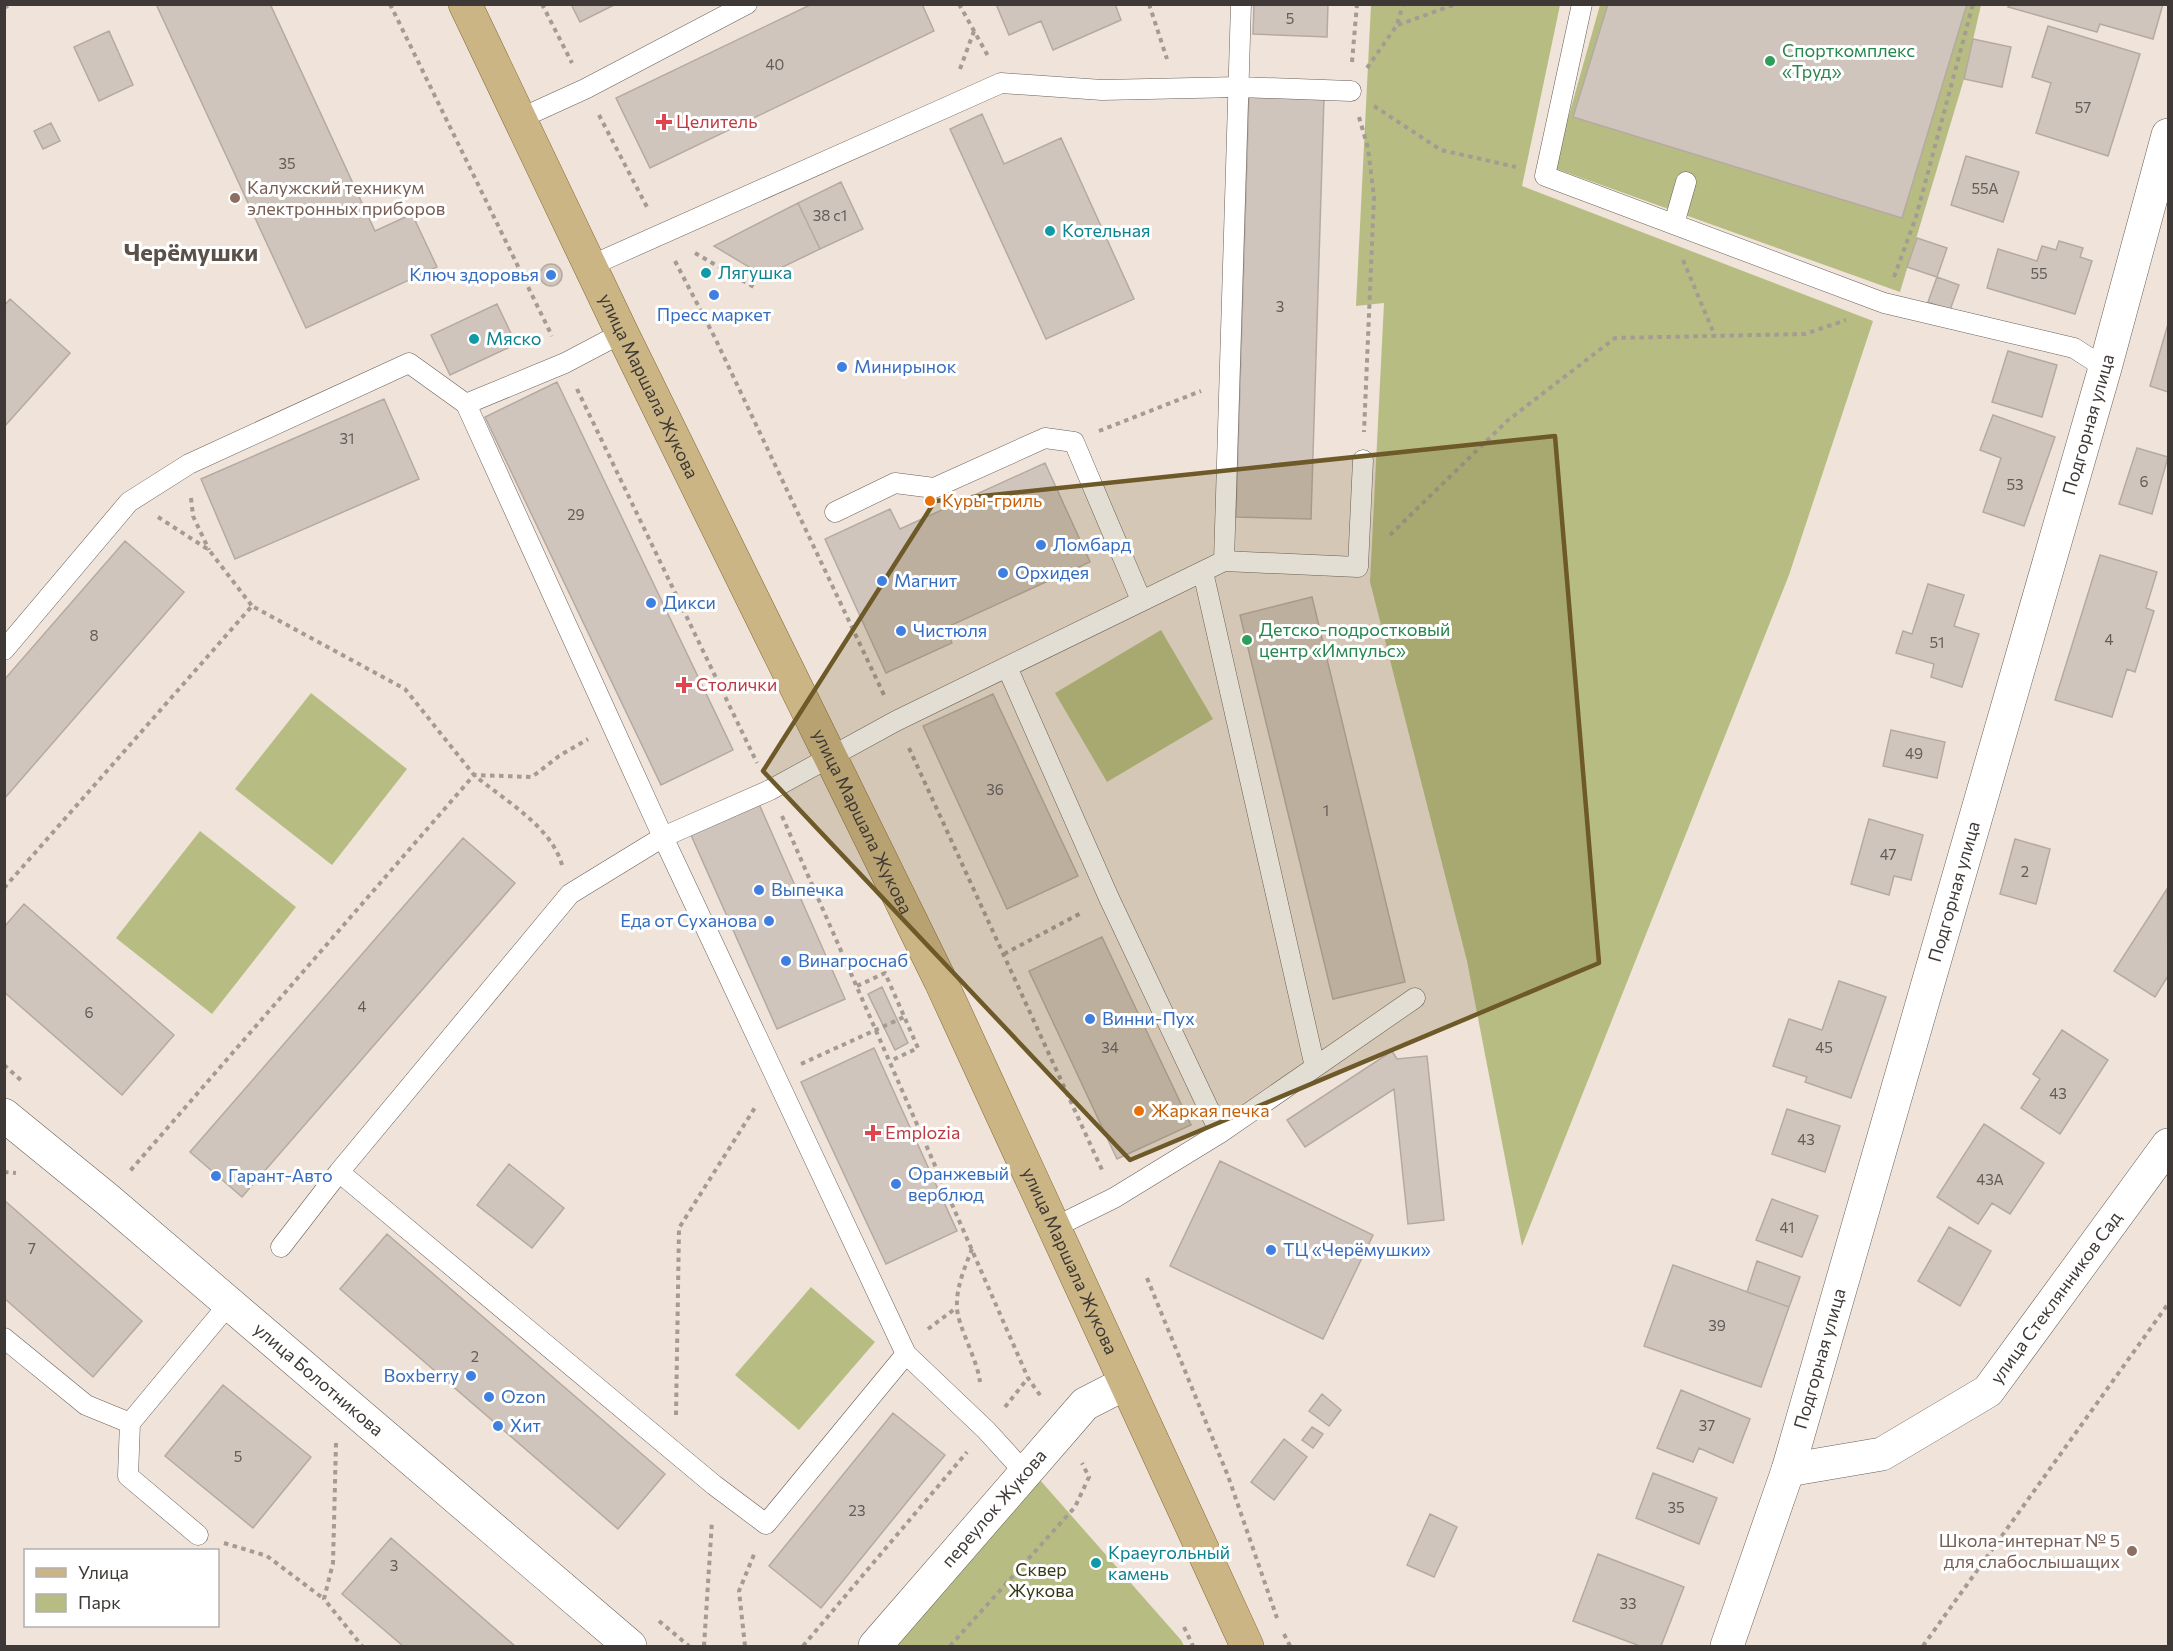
<svg xmlns="http://www.w3.org/2000/svg" width="2173" height="1651" viewBox="0 0 2173 1651" font-family="Commissioner,sans-serif">
<style>
.green{fill:#b7bd82}
.building{fill:#d0c5bc;stroke:#b5aaa1;stroke-width:1.5}
.lines{fill:none;stroke-linecap:round;stroke-linejoin:round}
.service-casing{stroke:#6a6058;stroke-width:21}
.minor-casing{stroke:#6a6058;stroke-width:34}
.tertiary-casing{stroke:#6a6058;stroke-width:34}
.primary-casing{stroke:#846935;stroke-width:34}
.path{stroke:#a49b94;stroke-width:4;stroke-dasharray:4.5 4.5;stroke-linecap:butt}
.service{stroke:#fff;stroke-width:20}
.minor{stroke:#fff;stroke-width:33}
.tertiary{stroke:#fff;stroke-width:33}
.primary{stroke:#cbb585;stroke-width:33}
.marked{fill:#6e5928;fill-opacity:0.2;stroke:#6e5928;stroke-width:4.5;stroke-linejoin:round}
.leisure-dot{fill:#2e9e5b;stroke:#fff;stroke-width:2}
.health-dot{fill:#e0444e;stroke:#fff;stroke-width:2}
.education-dot{fill:#8d6e63;stroke:#fff;stroke-width:2}
.culture-dot{fill:#0f9aa8;stroke:#fff;stroke-width:2}
.shop-dot{fill:#3f7fe0;stroke:#fff;stroke-width:2}
.food-dot{fill:#e8710a;stroke:#fff;stroke-width:2}
.labels{text-anchor:middle;stroke-width:6;stroke-linejoin:round;paint-order:stroke}
.number-label{font-size:15px;fill:#625c58}
.leisure-label{font-size:18px;fill:#27864d;stroke:#fff;text-anchor:start}
.health-label{font-size:18px;fill:#be3a42;stroke:#fff;text-anchor:start}
.education-label{font-size:18px;fill:#785e54;stroke:#fff;text-anchor:start}
.culture-label{font-size:18px;fill:#0d838f;stroke:#fff;text-anchor:start}
.shop-label{font-size:18px;fill:#366cbe;stroke:#fff;text-anchor:start}
.street-label{font-size:18px;fill:#3e3936;stroke:#fff}
.food-label{font-size:18px;fill:#c56008;stroke:#fff;text-anchor:start}
.park-label{font-size:18px;fill:#363917;stroke:#fff}
.district-label{font-size:24px;font-weight:bold;fill:#5b5149;stroke:#fff}
</style>
<rect width="100%" height="100%" fill="#efe3da"/>
<path class="green" d="M1560,5L1522,186L1873,321L1789,575L1522,1246L1467,961L1370,582L1384,303L1356,306L1371,5Z
M1600,5H1981L1964,79L1900,292L1554,168Z
M1161,630L1213,719L1107,782L1055,693Z
M311,693L407,769L332,865L235,789Z
M200,831L296,907L212,1014L116,938Z
M811,1287L875,1342L799,1430L735,1375Z
M1040,1480L1181,1640L1184,1646H896Z"/>
<path class="building" d="M156,4H275L271,6L375,231L412,214L437,267L306,328Z
M571,4H616L580,22Z
M812,4H922L934,31L650,168L616,98Z
M996,4H1115L1121,20L1053,50L1041,21L1009,35Z
M1254,4H1328L1327,37L1253,34Z
M1608,4H1967L1902,218L1573,117Z
M2009,4H2163L2153,39L2100,24L2097,32L2008,7Z
M2048,26L2140,54L2108,156L2036,133L2051,83L2032,77Z
M109,31L133,85L99,101L74,47Z
M1973,39L2011,47L2002,87L1964,79Z
M1249,95L1324,97L1311,519L1236,517Z
M982,114L1004,164L1061,138L1134,299L1046,339L950,129Z
M51,123L60,141L43,149L34,131Z
M1966,156L2019,172L2003,222L1951,205Z
M841,182L863,229L820,249L798,203Z
M798,203L820,249L764,276L714,246Z
M1917,238L1947,248L1937,277L1907,267Z
M2059,241L2083,248L2080,257L2092,261L2075,314L1987,288L1998,249L2037,261L2042,246L2056,250Z
M540 275a11 11 0 1 1 22 0a11 11 0 1 1-22 0Z
M1937,277L1959,285L1950,310L1928,302Z
M10,299L70,353L4,427V306Z
M497,304L516,344L450,375L431,335Z
M2168,324V392L2150,386Z
M2008,351L2057,365L2042,417L1992,402Z
M557,382L733,750L661,785L485,417Z
M384,399L419,479L235,559L201,479Z
M1993,415L2055,437L2024,526L1983,512L2001,458L1980,450Z
M2137,448L2168,457L2152,514L2119,504Z
M1045,463L1090,562L945,628L952,643L886,673L825,539L890,509L900,529Z
M125,541L184,592L4,799V680Z
M2100,555L2157,572L2146,608L2154,611L2135,672L2127,669L2112,717L2055,700Z
M1928,584L1964,595L1954,626L1979,634L1962,687L1931,677L1934,664L1896,653L1903,631L1912,634Z
M1312,597L1405,982L1333,999L1240,615Z
M993,694L1078,876L1007,909L923,726Z
M1891,730L1945,742L1937,778L1883,766Z
M759,804L845,999L777,1029L691,835Z
M1869,819L1923,835L1911,880L1894,876L1889,895L1851,884Z
M463,838L515,883L242,1197L190,1152Z
M2015,839L2050,849L2036,904L2000,894Z
M2167,889L2168,976L2155,997L2114,971Z
M24,904L174,1035L122,1095L4,992V927Z
M1102,937L1191,1125L1117,1159L1029,971Z
M1839,981L1886,997L1851,1098L1805,1082L1807,1077L1773,1066L1789,1019L1822,1030Z
M882,987L908,1043L895,1050L868,994Z
M2062,1030L2108,1060L2060,1134L2021,1108L2040,1079L2033,1074Z
M874,1048L957,1231L886,1264L801,1082Z
M1392,1051L1397,1059L1427,1056L1444,1220L1408,1224L1394,1089L1305,1147L1287,1120Z
M1787,1109L1840,1126L1825,1172L1772,1154Z
M1984,1124L2044,1163L2010,1214L1992,1203L1978,1224L1937,1197Z
M1220,1161L1373,1235L1323,1339L1170,1266Z
M509,1164L564,1208L532,1248L477,1205Z
M1772,1199L1818,1216L1802,1257L1756,1240Z
M4,1200L142,1321L93,1377L4,1298Z
M1949,1227L1991,1251L1960,1306L1918,1281Z
M387,1234L665,1474L618,1529L340,1289Z
M1757,1261L1800,1277L1789,1307L1747,1292Z
M1673,1265L1789,1307L1761,1387L1644,1346Z
M223,1385L311,1457L253,1528L165,1456Z
M1681,1390L1750,1419L1733,1463L1699,1448L1693,1462L1657,1448Z
M1322,1394L1341,1410L1329,1426L1309,1411Z
M893,1413L945,1455L821,1608L769,1566Z
M1312,1427L1323,1434L1313,1448L1302,1440Z
M1284,1439L1307,1457L1274,1500L1251,1482Z
M1653,1473L1717,1498L1699,1544L1636,1518Z
M1430,1514L1457,1527L1434,1577L1407,1565Z
M391,1538L515,1646H403L342,1594Z
M1598,1554L1684,1587L1661,1646H1640L1573,1621Z"/>
<g class="lines">
<defs>
<path id="service" d="M1582,4L1545,176L1884,303L2074,348L2105,368
M519,119L585,89L747,4
M1674,224L1686,182
M590,266L1001,83L1102,90L1239,87L1351,91
M835,512L895,483L934,488L1045,438L1074,442L1141,600
M1224,561L1358,567L1363,460
M1203,572L1315,1067
M4,650L129,502L189,464L409,363L466,404
M1007,667L1109,898L1220,1133L1114,1198L1053,1228
M1220,1133L1415,998
M339,1172L714,1485L766,1524L906,1354L663,837L770,790L896,721L1224,561L1241,4
M281,1247L339,1172L570,894L663,837L466,404L565,363L622,333
M4,1338L86,1405L130,1423
M906,1354L986,1430L1026,1474
M198,1535L128,1476L130,1423L228,1305"/>
<g id="minor">
<path id="s1" d="M1788,1470L1882,1454L1988,1391L2168,1145"/>
<path id="s2" d="M1727,1646L1788,1470L2105,368L2168,135"/>
</g>
<g id="tertiary">
<path id="s3" d="M4,1115L107,1199L630,1646"/>
<path id="s4" d="M875,1646L1085,1404L1124,1384"/>
</g>
<g id="primary">
<path id="s5" d="M465,4L622,333L941,982L1247,1646"/>
</g>
</defs>
<use href="#service" class="service-casing"/>
<use href="#minor" class="minor-casing"/>
<use href="#tertiary" class="tertiary-casing"/>
<use href="#primary" class="primary-casing"/>
<path class="path" d="M390,4L552,336
M542,4L572,63
M959,4L988,56
M1149,4L1167,59
M4,8L11,4
M1398,25L1456,4
M1352,62L1357,4
M1367,68L1397,25L1403,4
M960,69L974,31
M1374,106L1441,150L1516,167
M599,115L648,209
M1359,117L1368,148L1374,197L1364,432
M695,253L754,287
M1683,260L1715,336
M675,261L715,338L884,695
M1894,277L1916,217L1973,4
M577,389L757,763
M1099,431L1201,391
M191,498L193,516L209,550
M158,517L209,550L252,606
M1390,535L1507,421L1615,338L1805,334L1846,320
M909,748L1103,1172
M782,816L1028,1378L1042,1398
M562,865C551,826 504,800 474,775L532,777L559,756L588,739
M4,888L252,606L405,689L474,775L130,1171
M1004,954L1083,912
M857,986L885,973L918,1048L890,1061
M801,1064L904,1017
M4,1065L24,1083
M4,1172L16,1173
M972,1249C965,1267 956,1287 957,1307C957,1325 977,1358 980,1382
M1147,1278L1228,1476L1277,1618
M928,1329L956,1308
M1005,1407L1028,1378
M676,1415L679,1228L756,1106
M336,1443L333,1563L324,1599L362,1646
M224,1543L267,1556L324,1599
M659,1621L689,1646
M1184,1627L1193,1646
M1284,1634L1290,1646
M704,1646L712,1521
M745,1646L739,1591L755,1552
M803,1646L967,1452
M950,1646L1075,1507L1089,1477L1082,1463
M1923,1646L2168,1304"/>
<use href="#service" class="service"/>
<use href="#minor" class="minor"/>
<use href="#tertiary" class="tertiary"/>
<use href="#primary" class="primary"/>
</g>
<path class="marked" d="M1555,436L1599,963L1130,1160L763,771L935,501Z"/>
<g class="leisure-dot">
<circle cx="1770" cy="61" r="6"/>
<circle cx="1247" cy="640" r="6"/>
</g>
<g class="health-dot">
<path d="M661 113h6v6h6v6h-6v6h-6v-6h-6v-6h6z"/>
<path d="M681 676h6v6h6v6h-6v6h-6v-6h-6v-6h6z"/>
<path d="M870 1124h6v6h6v6h-6v6h-6v-6h-6v-6h6z"/>
</g>
<g class="education-dot">
<circle cx="235" cy="198" r="6"/>
<circle cx="2132" cy="1551" r="6"/>
</g>
<g class="culture-dot">
<circle cx="1050" cy="231" r="6"/>
<circle cx="706" cy="273" r="6"/>
<circle cx="474" cy="339" r="6"/>
<circle cx="1096" cy="1563" r="6"/>
</g>
<g class="shop-dot">
<circle cx="551" cy="275" r="6"/>
<circle cx="714" cy="295" r="6"/>
<circle cx="842" cy="367" r="6"/>
<circle cx="1041" cy="545" r="6"/>
<circle cx="1003" cy="573" r="6"/>
<circle cx="882" cy="581" r="6"/>
<circle cx="651" cy="603" r="6"/>
<circle cx="901" cy="631" r="6"/>
<circle cx="759" cy="890" r="6"/>
<circle cx="769" cy="921" r="6"/>
<circle cx="786" cy="961" r="6"/>
<circle cx="1090" cy="1019" r="6"/>
<circle cx="216" cy="1176" r="6"/>
<circle cx="896" cy="1184" r="6"/>
<circle cx="1271" cy="1250" r="6"/>
<circle cx="471" cy="1376" r="6"/>
<circle cx="489" cy="1397" r="6"/>
<circle cx="498" cy="1426" r="6"/>
</g>
<g class="food-dot">
<circle cx="930" cy="501" r="6"/>
<circle cx="1139" cy="1111" r="6"/>
</g>
<g class="labels">
<g class="number-label">
<text x="1290" y="24">5</text>
<text x="775" y="70">40</text>
<text x="2083" y="113">57</text>
<text x="287" y="169">35</text>
<text x="1985" y="194">55А</text>
<text x="830" y="221">38 с1</text>
<text x="2039" y="279">55</text>
<text x="1280" y="312">3</text>
<text x="347" y="444">31</text>
<text x="2144" y="487">6</text>
<text x="2015" y="490">53</text>
<text x="576" y="520">29</text>
<text x="94" y="641">8</text>
<text x="2109" y="645">4</text>
<text x="1937" y="648">51</text>
<text x="1914" y="759">49</text>
<text x="995" y="795">36</text>
<text x="1326" y="816">1</text>
<text x="1888" y="860">47</text>
<text x="2025" y="877">2</text>
<text x="362" y="1012">4</text>
<text x="89" y="1018">6</text>
<text x="1110" y="1053">34</text>
<text x="1824" y="1053">45</text>
<text x="2058" y="1099">43</text>
<text x="1806" y="1145">43</text>
<text x="1990" y="1185">43А</text>
<text x="1787" y="1233">41</text>
<text x="32" y="1254">7</text>
<text x="1717" y="1331">39</text>
<text x="475" y="1362">2</text>
<text x="1707" y="1431">37</text>
<text x="238" y="1462">5</text>
<text x="1676" y="1513">35</text>
<text x="857" y="1516">23</text>
<text x="394" y="1571">3</text>
<text x="1628" y="1609">33</text>
</g>
<g class="leisure-label">
<text x="1782" y="57">Спорткомплекс<tspan x="1782" dy="21">«Труд»</tspan></text>
<text x="1259" y="636">Детско-подростковый<tspan x="1259" dy="21">центр «Импульс»</tspan></text>
</g>
<g class="health-label">
<text x="676" y="128">Целитель</text>
<text x="696" y="691">Столички</text>
<text x="885" y="1139">Emplozia</text>
</g>
<g class="education-label">
<text x="247" y="194">Калужский техникум<tspan x="247" dy="21">электронных приборов</tspan></text>
<text x="2120" y="1547" text-anchor="end">Школа-интернат № 5<tspan x="2120" dy="21">для слабослышащих</tspan></text>
</g>
<g class="culture-label">
<text x="1062" y="237">Котельная</text>
<text x="718" y="279">Лягушка</text>
<text x="486" y="345">Мяско</text>
<text x="1108" y="1559">Краеугольный<tspan x="1108" dy="21">камень</tspan></text>
</g>
<g class="shop-label">
<text x="539" y="281" text-anchor="end">Ключ здоровья</text>
<text x="714" y="321" text-anchor="middle">Пресс маркет</text>
<text x="854" y="373">Минирынок</text>
<text x="1053" y="551">Ломбард</text>
<text x="1015" y="579">Орхидея</text>
<text x="894" y="587">Магнит</text>
<text x="663" y="609">Дикси</text>
<text x="913" y="637">Чистюля</text>
<text x="771" y="896">Выпечка</text>
<text x="757" y="927" text-anchor="end">Еда от Суханова</text>
<text x="798" y="967">Винагроснаб</text>
<text x="1102" y="1025">Винни-Пух</text>
<text x="908" y="1180">Оранжевый<tspan x="908" dy="21">верблюд</tspan></text>
<text x="228" y="1182">Гарант-Авто</text>
<text x="1283" y="1256">ТЦ «Черёмушки»</text>
<text x="459" y="1382" text-anchor="end">Boxberry</text>
<text x="501" y="1403">Ozon</text>
<text x="510" y="1432">Хит</text>
</g>
<g class="street-label">
<text dy="6" stroke="none"><textPath href="#s5" startOffset="424">улица Маршала Жукова</textPath></text>
<text dy="6" stroke="none"><textPath href="#s2" startOffset="1274">Подгорная улица</textPath></text>
<text dy="6" stroke="none"><textPath href="#s5" startOffset="909">улица Маршала Жукова</textPath></text>
<text dy="6" stroke="none"><textPath href="#s2" startOffset="788">Подгорная улица</textPath></text>
<text dy="6" stroke="none"><textPath href="#s5" startOffset="1395">улица Маршала Жукова</textPath></text>
<text dy="6" stroke="none"><textPath href="#s1" startOffset="334">улица Стеклянников Сад</textPath></text>
<text dy="6" stroke="none"><textPath href="#s2" startOffset="302">Подгорная улица</textPath></text>
<text dy="6" stroke="none"><textPath href="#s3" startOffset="411">улица Болотникова</textPath></text>
<text dy="6" stroke="none"><textPath href="#s4" startOffset="182">переулок Жукова</textPath></text>
</g>
<g class="food-label">
<text x="942" y="507">Куры-гриль</text>
<text x="1151" y="1117">Жаркая печка</text>
</g>
<g class="park-label">
<text x="1041" y="1576">Сквер<tspan x="1041" dy="21">Жукова</tspan></text>
</g>
<g class="district-label">
<text x="191" y="261">Черёмушки</text>
</g>
</g>
<rect width="2173" height="1651" fill="none" stroke="#3e3936" stroke-width="12"/>
<rect x="24" y="1549" width="195" height="78" fill="#ffffff" stroke="#b2b0af" stroke-width="1.5"/>
<rect x="36" y="1568" width="30" height="9" fill="#cbb585" stroke="#b2b0af" stroke-width="1.5"/>
<text x="78" y="1579" font-size="18" fill="#3e3936">Улица</text>
<rect x="36" y="1594" width="30" height="18" fill="#b7bd82" stroke="#b2b0af" stroke-width="1.5"/>
<text x="78" y="1609" font-size="18" fill="#3e3936">Парк</text>
</svg>
